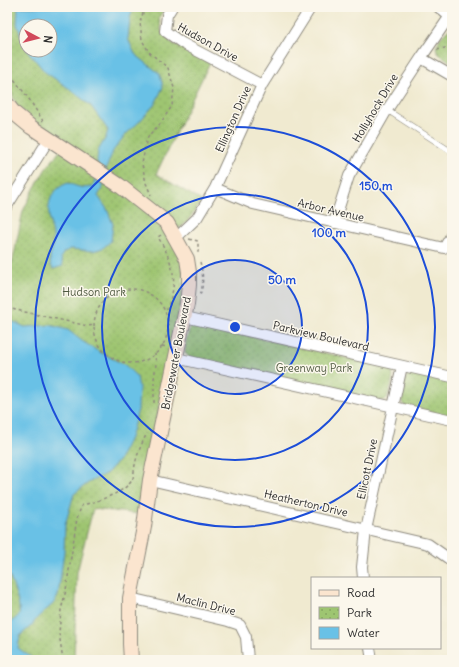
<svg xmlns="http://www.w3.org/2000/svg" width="459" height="667" viewBox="0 0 459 667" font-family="Delius,sans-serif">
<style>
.park{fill:url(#park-dots);stroke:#64784e;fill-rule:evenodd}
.water{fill:#69c1e6;stroke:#4a7688}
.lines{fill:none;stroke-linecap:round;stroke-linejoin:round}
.lane-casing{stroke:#8e8a7e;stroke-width:6}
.street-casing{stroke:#8e8a7e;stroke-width:12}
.secondary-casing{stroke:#8e8a7e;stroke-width:16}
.path{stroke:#8e8a7e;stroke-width:1.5;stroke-dasharray:3 3;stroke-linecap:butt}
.lane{stroke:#fff;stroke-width:5}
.street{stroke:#fff;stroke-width:10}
.secondary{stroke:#fbe5cf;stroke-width:14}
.ring{fill:none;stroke:#1d4ed8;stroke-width:2}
.labels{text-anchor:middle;stroke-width:3;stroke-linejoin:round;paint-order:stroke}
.street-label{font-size:11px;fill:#2b2b2b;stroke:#fbf7ec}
.park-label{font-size:11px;fill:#4e5940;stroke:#fbf7ec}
.centre{fill:#1d4ed8;stroke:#fbf7ec;stroke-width:2}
.ring-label{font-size:12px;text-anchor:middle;font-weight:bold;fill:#1d4ed8;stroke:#fbf7ec;stroke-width:3;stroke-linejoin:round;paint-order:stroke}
</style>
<defs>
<pattern id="park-dots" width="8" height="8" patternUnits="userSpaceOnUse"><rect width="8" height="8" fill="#9ec571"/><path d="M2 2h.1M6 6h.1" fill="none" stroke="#88a962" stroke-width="1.8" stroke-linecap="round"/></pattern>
</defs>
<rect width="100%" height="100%" fill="#fbf7ec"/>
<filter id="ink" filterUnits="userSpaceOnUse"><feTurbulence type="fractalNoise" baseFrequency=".025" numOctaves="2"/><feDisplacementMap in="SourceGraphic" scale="8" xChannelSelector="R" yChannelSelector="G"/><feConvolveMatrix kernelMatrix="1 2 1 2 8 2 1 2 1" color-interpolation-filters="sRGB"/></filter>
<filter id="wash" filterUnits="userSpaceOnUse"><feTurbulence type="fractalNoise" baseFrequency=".012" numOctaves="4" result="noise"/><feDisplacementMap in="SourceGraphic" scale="16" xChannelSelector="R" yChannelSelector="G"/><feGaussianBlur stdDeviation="0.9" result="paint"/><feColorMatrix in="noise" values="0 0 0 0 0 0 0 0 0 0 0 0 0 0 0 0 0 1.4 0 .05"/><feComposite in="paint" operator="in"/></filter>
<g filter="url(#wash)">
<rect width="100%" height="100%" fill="#f0ead0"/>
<path class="park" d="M7,7H165L159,18L162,33L172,43L211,60L156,174L202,201L186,223L173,233L183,265L182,300L164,379L140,514L93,509L77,572L74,660H7V272L13,260L23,211L34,189L45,170L66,143L38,124L17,106L7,82ZM26,26H50V50H26Z
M452,26V63L439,54L436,48L440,38Z
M197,324L387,367C388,368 391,370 392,371C395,378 389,394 386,400L380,401L190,358L185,353C185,343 187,333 192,325Z
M408,374H415L452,383V417L404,406C398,397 403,383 408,374Z"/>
<path class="water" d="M18,7H134L130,18L128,39L135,54L160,74L163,87L155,104L139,122L125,135L113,151L106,169L104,185L98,196L107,209L113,224L111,241L103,248L93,251L71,249L64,252L61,257L63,266L53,269C46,256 53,254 53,242C54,235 51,228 50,221C46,204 51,189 68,183C76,186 84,190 93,186L98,171L97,160L98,151L106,137L108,130L91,106L70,89L45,72L27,50H50V26H26V48L24,46L17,24Z
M7,319L25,327L50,325L68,330L82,341L96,350L125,365L137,377L139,387L138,410L130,438L119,460L107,473L88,483L74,494L65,525L64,552L58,596L53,604L38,617L32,625L20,636L18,648L35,660H7V625C10,622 16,619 19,615C22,607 10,578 7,569Z"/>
</g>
<g filter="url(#ink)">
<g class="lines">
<defs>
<path id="lane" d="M387,110L452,152"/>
<path id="street" d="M172,7L167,15L165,31L182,43L262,85
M438,7L449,16
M421,58L452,76
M215,188L253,204L444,248L452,234
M7,206L49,139
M334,223L349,176L387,110L421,58L452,13
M176,238L197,218L215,188L262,85L311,7
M185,317L452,377
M176,358L452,420
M150,480L428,544L452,561
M363,578L362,567L366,530L402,366
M130,598L228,621L240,625L246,637L248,660
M370,648L372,660"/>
<path id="secondary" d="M7,104L14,113L31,127L119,185L167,223L187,259L189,272V285L187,304L150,480L144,527L130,598V644L131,660"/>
</defs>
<use href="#lane" class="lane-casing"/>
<use href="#street" class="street-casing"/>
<use href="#secondary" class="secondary-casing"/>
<path class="path" d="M145,7L140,22L142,40L149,52L168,68L174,88L172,106L160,124L149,135L146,142L142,164L146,183L151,195
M437,50L452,46
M7,70L29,99L43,121
M161,235L158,237C167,252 176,270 173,288C172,297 168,305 166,313
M189,239L198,241V254
M200,262C203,273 204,284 200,295
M94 326a37 37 0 1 1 74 0a37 37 0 1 1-74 0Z
M7,308L88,326L95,325
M162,346L167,347
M154,403V379L156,364L155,354
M63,660L59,633L61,610L66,590L77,518L82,505C96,502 128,492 133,478C134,474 134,469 135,465C137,454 142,443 147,433"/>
<use href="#lane" class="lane"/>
<use href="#street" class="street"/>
<use href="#secondary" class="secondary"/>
</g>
</g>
<circle cx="235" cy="327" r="67" fill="#1d4ed8" fill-opacity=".12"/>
<g class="ring">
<circle cx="235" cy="327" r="67"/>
<circle cx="235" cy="327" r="133"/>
<circle cx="235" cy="327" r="200"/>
</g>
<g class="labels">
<g class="street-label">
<text transform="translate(208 42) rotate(29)" y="4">Hudson Drive</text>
<text transform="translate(375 108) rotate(-59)" y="4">Hollyhock Drive</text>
<text transform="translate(233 119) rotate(-66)" y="4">Ellington Drive</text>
<text transform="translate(331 210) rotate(13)" y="4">Arbor Avenue</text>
<text transform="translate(321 336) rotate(13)" y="4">Parkview Boulevard</text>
<text transform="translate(176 353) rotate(-79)" y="4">Bridgewater Boulevard</text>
<text transform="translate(367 469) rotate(-78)" y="4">Ellicott Drive</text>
<text transform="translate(306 503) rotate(13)" y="4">Heatherton Drive</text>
<text transform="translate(206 604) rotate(14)" y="4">Maclin Drive</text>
</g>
<g class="park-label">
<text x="94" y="296">Hudson Park</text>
<text x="314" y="372">Greenway Park</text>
</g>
</g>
<circle cx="235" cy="327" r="6" class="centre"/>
<g class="ring-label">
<text x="376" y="190">150 m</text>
<text x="329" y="237">100 m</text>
<text x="282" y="284">50 m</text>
</g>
<rect width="459" height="667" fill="none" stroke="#fbf7ec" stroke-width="24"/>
<rect x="311" y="577" width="130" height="72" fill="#fbf7ec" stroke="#a8a59f"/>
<rect x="319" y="590" width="20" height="6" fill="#fbe5cf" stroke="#a8a59f"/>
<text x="347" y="597" font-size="12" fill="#2b2b2b">Road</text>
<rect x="319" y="607" width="20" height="12" fill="url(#park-dots)" stroke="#a8a59f"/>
<text x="347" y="617" font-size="12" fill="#2b2b2b">Park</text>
<rect x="319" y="627" width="20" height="12" fill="#69c1e6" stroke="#a8a59f"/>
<text x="347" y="637" font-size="12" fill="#2b2b2b">Water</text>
<g transform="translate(38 38) rotate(97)"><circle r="19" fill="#fbf7ec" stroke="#a8a59f"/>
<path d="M0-3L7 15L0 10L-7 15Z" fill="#d1495b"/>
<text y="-6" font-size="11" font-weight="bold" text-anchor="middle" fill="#2b2b2b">N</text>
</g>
</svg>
